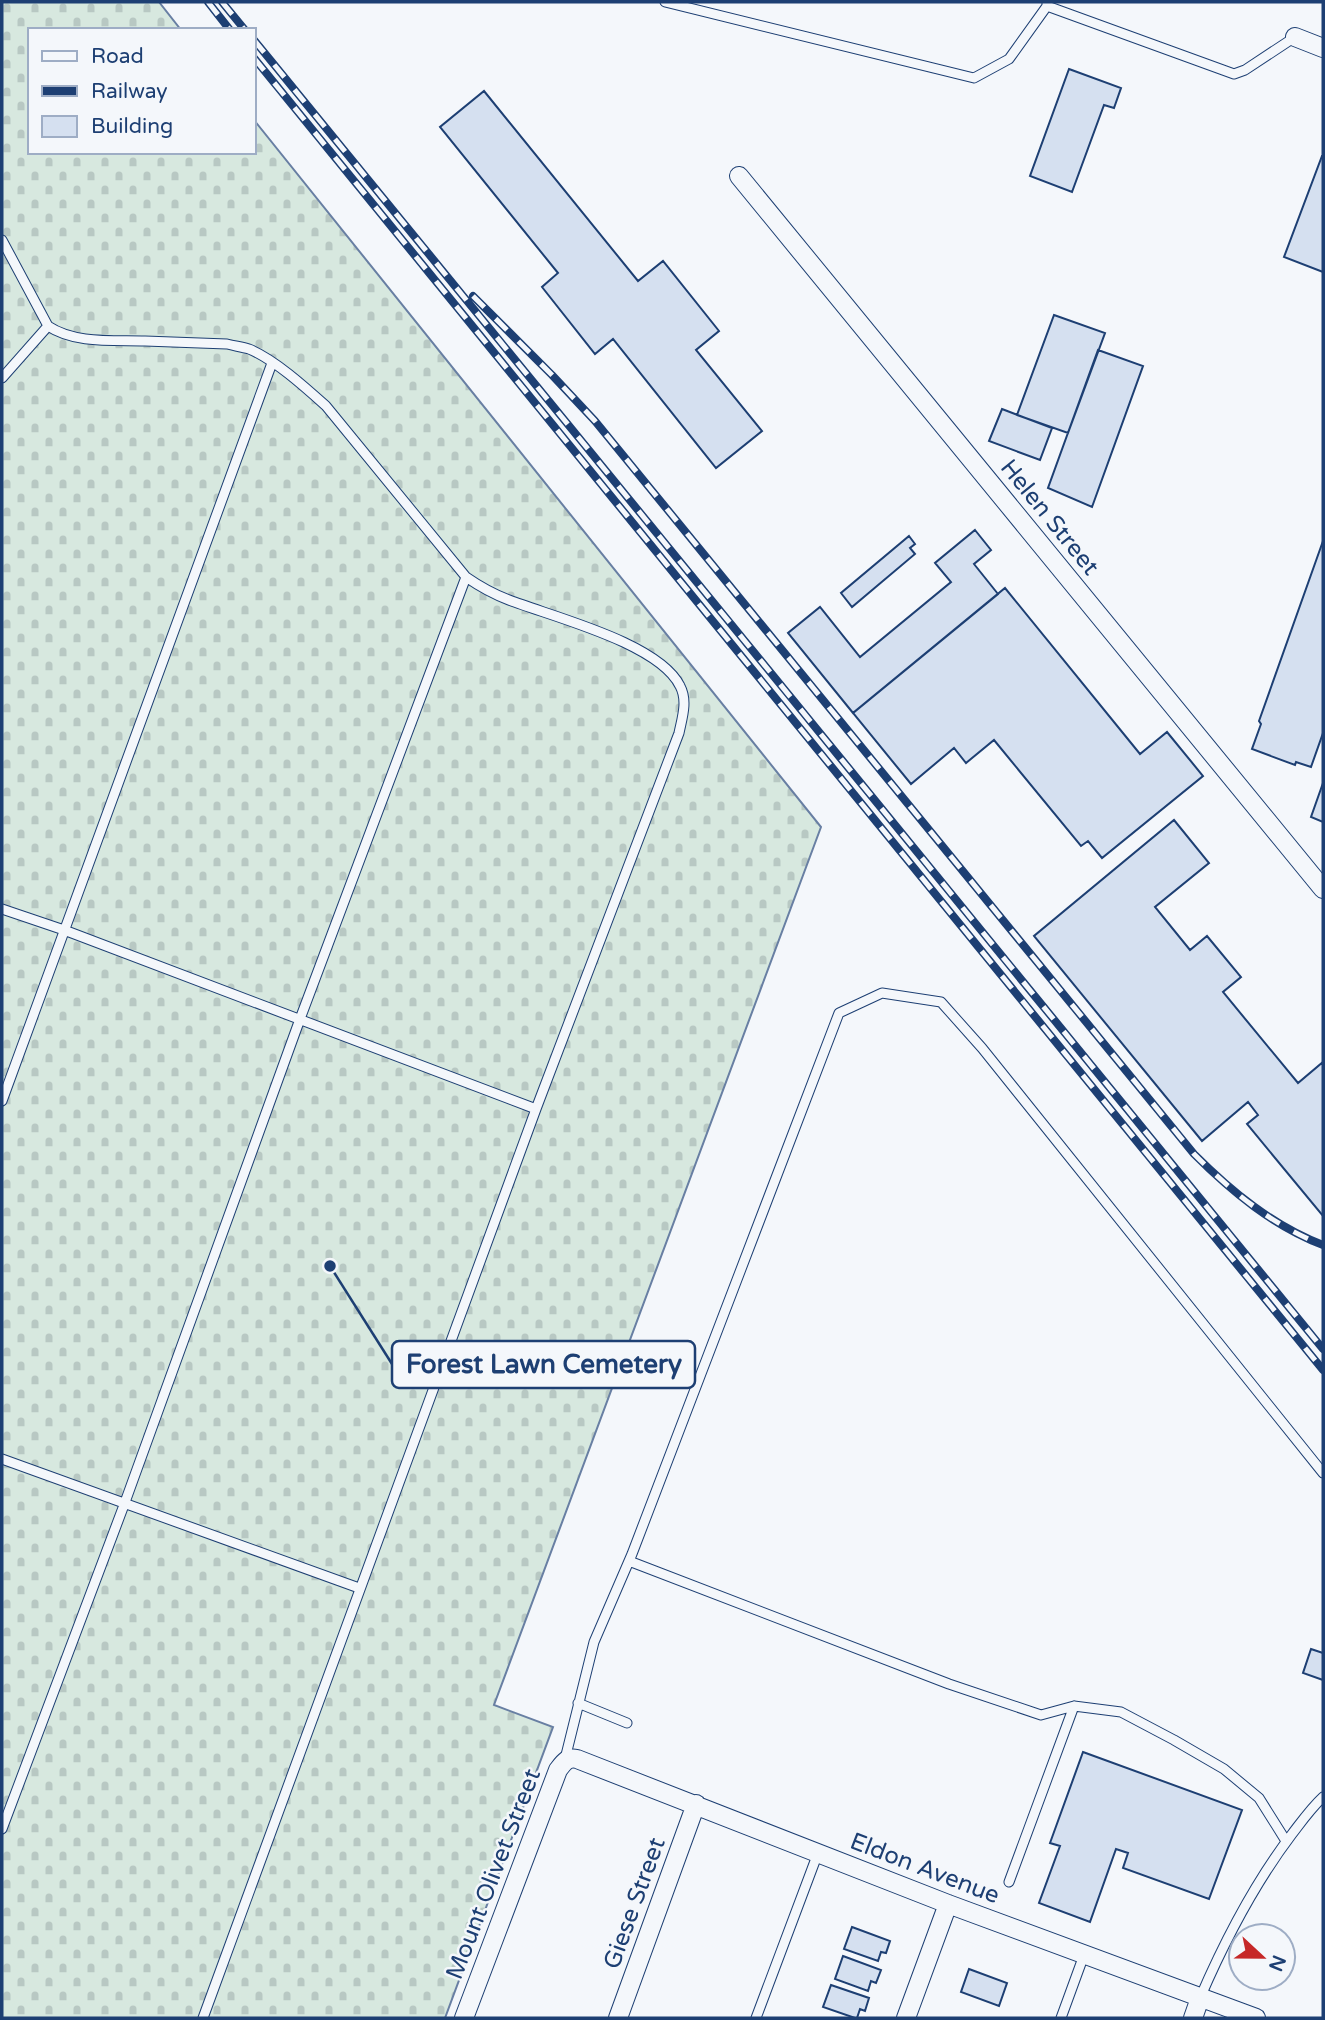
<svg xmlns="http://www.w3.org/2000/svg" width="1325" height="2020" viewBox="0 0 1325 2020" font-family="'Varela Round',sans-serif">
<style>
.cemetery{fill:url(#cemetery-stones);stroke:#687fa3;stroke-width:2}
.building{fill:#d5e0f0;stroke:#1d3f73;stroke-width:2}
.lines{fill:none;stroke-linecap:round;stroke-linejoin:round}
.lane-casing{stroke:#1d3f73;stroke-width:11}
.street-casing{stroke:#1d3f73;stroke-width:20}
.lane{stroke:#f4f7fb;stroke-width:9}
.street{stroke:#f4f7fb;stroke-width:18}
.rail-casing{stroke:#1d3f73;stroke-width:8}
.rail{stroke:#f4f7fb;stroke-width:5;stroke-dasharray:16;stroke-linecap:butt}
.labels{text-anchor:middle;stroke-width:5;stroke-linejoin:round;paint-order:stroke}
.street-label{font-size:24px;fill:#1d3f73;stroke:#f4f7fb}
.leader{fill:none;stroke:#1d3f73;stroke-width:2.5}
.callout-dot{fill:#1d3f73;stroke:#f4f7fb;stroke-width:2.5}
.callout{fill:#f4f7fb;stroke:#1d3f73;stroke-width:2.5}
.callout-label{font-size:26px;text-anchor:middle;font-weight:bold;fill:#1d3f73}
</style>
<defs>
<pattern id="cemetery-stones" width="16" height="16" patternUnits="userSpaceOnUse" patternTransform="scale(1.75)"><rect width="16" height="16" fill="#d7e8df"/><path d="M2 7V4a2 2 0 0 1 4 0v3zM10 15v-3a2 2 0 0 1 4 0v3z" fill="#b8c8c3"/></pattern>
</defs>
<rect width="100%" height="100%" fill="#f4f7fb"/>
<path class="cemetery" d="M2,2H159L181,30H30V152H254V120L821,827L494,1705L553,1727L445,2018H2Z"/>
<path class="building" d="M1069,69L1121,88L1114,108L1104,105L1072,192L1030,176Z
M484,91L638,281L663,261L719,331L696,350L762,431L716,468L613,339L595,354L542,287L558,273L440,127Z
M1322,156H1323V272L1284,257Z
M1054,315L1105,333L1068,433L1017,415Z
M1098,350L1143,366L1092,507L1048,488Z
M1002,409L1052,428L1040,460L989,441Z
M975,530L991,550L974,564L998,594L853,713L788,633L820,607L860,657L951,582L935,563Z
M909,536L915,544L910,548L915,554L852,607L841,593Z
M1323,541V733L1311,767L1296,762L1295,765L1252,749L1261,724L1259,721Z
M1005,588L1140,754L1167,732L1203,776L1102,858L1088,841L1081,846L994,740L966,763L954,748L911,784L853,713Z
M1323,783V822L1311,817Z
M1174,820L1209,863L1155,907L1190,950L1207,936L1241,977L1223,992L1298,1083L1323,1062V1216L1247,1124L1258,1115L1248,1102L1202,1141L1034,936Z
M1311,1649L1323,1653V1680L1303,1673Z
M1083,1752L1242,1810L1209,1899L1123,1868L1128,1853L1116,1849L1090,1922L1039,1903L1060,1846L1050,1843Z
M852,1927L890,1941L886,1953L881,1952L878,1961L844,1949Z
M843,1956L881,1970L876,1983L871,1981L868,1991L835,1979Z
M969,1969L1007,1983L999,2006L961,1992Z
M831,1985L869,1998L865,2011L860,2009L857,2018H855L823,2007Z"/>
<g class="lines">
<defs>
<path id="lane" d="M665,2L974,78L1009,59L1047,6V2
M1047,6L1234,74L1245,70L1295,37
M2,240L48,326C75,344 113,340 145,341C172,342 200,343 227,344C235,346 242,347 249,349C274,359 306,388 326,406L466,577L300,1019L124,1505L2,1829
M2,378L48,326
M2,909L64,930L536,1109
M2,1101L272,363
M2,1459L359,1588
M629,1561L949,1684L1041,1715L1074,1706L1121,1712L1174,1740L1224,1769L1259,1798L1286,1841
M578,1703L627,1723
M565,1759L594,1642L632,1554L839,1013L882,993L941,1002L982,1048L1323,1473
M1009,1882L1074,1706
M1200,1998C1225,1940 1254,1884 1292,1834C1302,1821 1311,1808 1323,1797
M203,2018L536,1109L679,733C682,718 688,701 680,686C659,643 553,617 509,600C493,594 479,586 466,577
M756,2018L818,1853
M1061,2018L1084,1955"/>
<path id="street" d="M1295,37L1323,48
M739,176L1323,889
M464,2018L558,1770C564,1762 567,1757 577,1759L948,1904L1256,2018
M618,2018L696,1804
M906,2018L948,1904
M1193,2018L1200,1998"/>
</defs>
<use href="#lane" class="lane-casing"/>
<use href="#street" class="street-casing"/>
<use href="#lane" class="lane"/>
<use href="#street" class="street"/>
<defs>
<path id="rail" d="M208,2L230,30
M222,2L245,30
M254,40L1323,1349
M254,58L1323,1370
M473,296L552,375L595,421L1194,1154C1231,1191 1273,1226 1323,1245"/>
</defs>
<use href="#rail" class="rail-casing"/>
<use href="#rail" class="rail"/>
</g>
<g class="labels">
<g class="street-label">
<text transform="translate(1050 517) rotate(51)" y="8">Helen Street</text>
<text transform="translate(925 1868) rotate(21)" y="8">Eldon Avenue</text>
<text transform="translate(493 1874) rotate(-69)" y="8">Mount Olivet Street</text>
<text transform="translate(634 1903) rotate(-70)" y="8">Giese Street</text>
</g>
</g>
<path class="leader" d="M330 1266L392 1364"/>
<circle class="callout-dot" cx="330" cy="1266" r="7"/>
<rect class="callout" x="392" y="1341" width="303" height="47" rx="7"/>
<g class="callout-label">
<text x="544" y="1373">Forest Lawn Cemetery</text>
</g>
<rect width="1325" height="2020" fill="none" stroke="#1d3f73" stroke-width="7"/>
<rect x="28" y="28" width="228" height="126" fill="#f4f7fb" stroke="#9eadc5" stroke-width="2"/>
<rect x="42" y="51" width="35" height="10" fill="#f4f7fb" stroke="#9eadc5" stroke-width="2"/>
<text x="91" y="63" font-size="21" fill="#1d3f73">Road</text>
<rect x="42" y="86" width="35" height="10" fill="#1d3f73" stroke="#9eadc5" stroke-width="2"/>
<text x="91" y="98" font-size="21" fill="#1d3f73">Railway</text>
<rect x="42" y="116" width="35" height="21" fill="#d5e0f0" stroke="#9eadc5" stroke-width="2"/>
<text x="91" y="133" font-size="21" fill="#1d3f73">Building</text>
<g transform="translate(1262 1957) rotate(112)"><circle r="33" fill="#f4f7fb" stroke="#9eadc5" stroke-width="2"/>
<path d="M0-5L12 26L0 18L-12 26Z" fill="#c62828"/>
<text y="-10" font-size="19" font-weight="bold" text-anchor="middle" fill="#1d3f73">N</text>
</g>
</svg>
